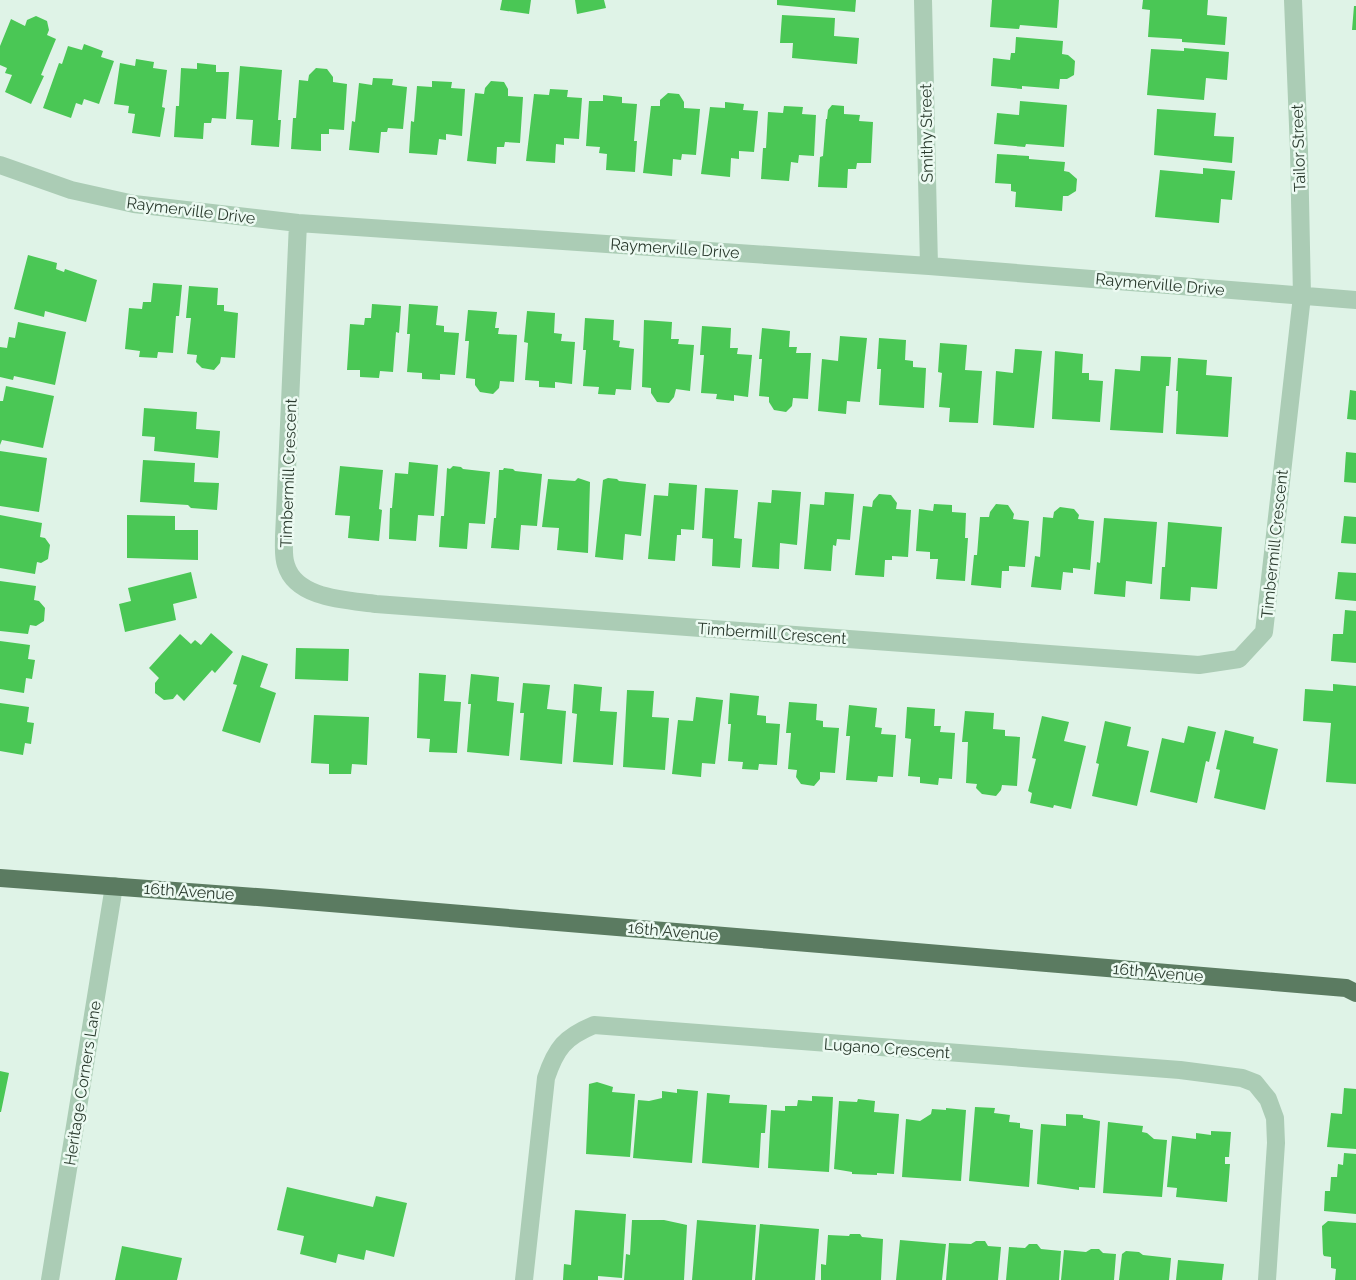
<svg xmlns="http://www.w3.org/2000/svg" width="1356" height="1280" viewBox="0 0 1356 1280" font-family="Raleway,sans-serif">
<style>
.building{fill:#4ac755}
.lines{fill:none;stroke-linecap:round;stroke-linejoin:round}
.minor{stroke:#abccb5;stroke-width:18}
.major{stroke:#5b7b61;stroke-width:18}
.labels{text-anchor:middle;stroke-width:5;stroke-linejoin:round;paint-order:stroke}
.street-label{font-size:16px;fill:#2a3a2d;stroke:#ecfaf2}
</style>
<rect width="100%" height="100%" fill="#dff3e7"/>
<path class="building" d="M502,0H531L529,14L500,10Z
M575,0H604L606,8L577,14Z
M777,0H856L855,12L777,5Z
M992,0H1059L1057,28L1020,25L1019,29L990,27Z
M1143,0H1208L1207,15L1227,17L1225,45L1182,42V39L1148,37L1150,10L1142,9Z
M1354,6H1356V30H1352Z
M782,15L835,18L834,36L859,38L857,64L792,58L793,43H780Z
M36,16L47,21L49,30L47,35L56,39L41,75L44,76L31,104L5,92L12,75L5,73L7,68L0,65V46L11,19L25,26L27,20Z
M1016,37L1063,41L1062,54L1068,55L1075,61L1074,75L1067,79H1060L1059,89L1022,86V89L991,86L993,58L1010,60L1011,53H1015Z
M84,44L103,51L101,57L114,61L99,104L84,99L82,105L76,103L71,118L43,108L59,63L62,64L68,46L82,50Z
M1184,48L1229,52L1227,80L1206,78L1204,100L1147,95L1151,49L1184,51Z
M136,59L154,62L153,68L167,70L162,107L165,108L160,137L132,133L135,114L128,113L129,106L114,104L120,63L135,66Z
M197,63L216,65V72H229L226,119L212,118L211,123H204L203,139L174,137L176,106H179L181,68L197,69Z
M240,66L282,70L278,120H281L279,147L251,145L253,120L236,119Z
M316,68L327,69L333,77V82L347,84L344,130L329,129V134H321V151L291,149L293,118H296L299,80L308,81L309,75Z
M373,78L393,79L392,85L407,87L403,129L388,128L387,132H381L379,153L349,150L352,121L355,122L359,83L372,85Z
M432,81L452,82L451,88L465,89L462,136L446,134V140L439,139L437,155L409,153L411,121L414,122L417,86L432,87Z
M491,81L504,82L508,89V96L523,97L520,143L505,142L504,147H497L496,164L467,161L475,93L484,94L485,88Z
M550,89L568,90L567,97L582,98L579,139L564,138V145L556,144L555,163L526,161L534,94L549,95Z
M668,93L679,94L684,102V108L700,109L696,155L682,154L681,160L673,159L672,176L643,173L651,106H660V100Z
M603,95L622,97V103L637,104L634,141H637L635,172L606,170L607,154L599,153L600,147L586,146L589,101H603Z
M1020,101L1067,105L1064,147L1026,144L1025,147L994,144L997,113L1019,115Z
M725,102L744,104L743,110L758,111L754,152L739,151V159L731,158L730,177L701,174L710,107L725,108Z
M832,105L844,106V114L860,115L859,121L873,122L871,163H857L856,169H848L847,188L818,187L820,157L823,156L826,119H827L828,110Z
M784,106L803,107L802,114L816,115L814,156L799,155L798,163L791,162L789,181L761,179L763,148H766L768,112L783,113Z
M1157,109L1216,113L1214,136L1234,137L1232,163L1154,155Z
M997,154L1029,156V159L1065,162L1064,171L1069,172L1077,179L1076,191L1068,196H1063L1062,211L1015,207L1016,192L1011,191V184L995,183Z
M1203,168L1235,171L1232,200L1221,199L1219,223L1155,217L1160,170L1203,174Z
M28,255L57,263L56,269L64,272L65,269L97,280L86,322L45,311L44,317L14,309Z
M153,283L182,285L179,316H176L173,353L158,352L157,358L139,357L140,351L125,349L129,308L142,309L143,302H151Z
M189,286L218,288L217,305H224V311L238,313L235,358L221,357L220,363L214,370L202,368L196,362L197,355L187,354L191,318H186Z
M372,304L401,306L399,333L396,332L393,372L380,371L379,378L360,377V370H347L350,324L364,325L365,318H371Z
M409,304L438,306L436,325L444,326V332L459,333L455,375L440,374V380L422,379V373L407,372L410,334H407Z
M468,310L497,312L495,328H499L498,334L517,335L514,382L500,381L499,388L493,394L480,392L475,385V379L466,378L469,341H465Z
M527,311L555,313L554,333L562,334L561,341L575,342L572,384L555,382V388L539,387V381L525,380L528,343L524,342Z
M585,318L614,320L613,340L620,341L619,347L634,349L631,390L616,389L615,395L598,394L599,387L583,386L586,350H583Z
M644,320L672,322L671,339H679L678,344L694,345L690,391L676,389L674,397L669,403L657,402L651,393V388L642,387Z
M18,322L66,332L55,385L14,376L13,380L0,377V347L7,348L9,337L15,338Z
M702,326L731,328L730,348H738L737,354L752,355L748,397L734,395V401L716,399L717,394L701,393L704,355H700Z
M762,328L790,331L789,347H797L796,353H811L808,399L793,398L792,406L786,412L774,410L769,402V397L759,396L762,359H759Z
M840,336L867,338L860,402L847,401L846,414L818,411L822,359L838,361Z
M879,338L906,340L905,360L913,361V367L926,368L924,408L879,405L881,369H877Z
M940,343L967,345L965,370L982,371L978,423L949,422L950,408L939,407L942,373L938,372Z
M1015,349L1042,351L1034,428L993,425L996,371L1013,373Z
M1055,351L1083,354L1082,373H1089V380L1103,381L1100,422L1052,419Z
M1141,356L1171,357L1169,386H1166L1163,433L1110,430L1115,369L1140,371Z
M1178,358L1207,360L1206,375L1232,377L1228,437L1176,434L1178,391H1176Z
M6,386L54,396L43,448L2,440L0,445V401H3Z
M1350,390L1356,391V420L1347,419Z
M144,408L197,412L196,429L220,431L218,458L154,451L155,437L142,436Z
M0,451L47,458L39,512L0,506Z
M1346,452L1356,453V483L1344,482Z
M143,460L195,463L194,482L219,483L217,510L191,508L188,505L140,502Z
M409,462L438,465L434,516L418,515L416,541L389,539L390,508H392L395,473L408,474Z
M340,466L383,470L379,509L382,510L379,541L348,538L350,516L335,515Z
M453,466L461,467L463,469L490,472L485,524L469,523L467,549L439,547L441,516H444L447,468L450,469Z
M504,468L513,469L515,471L542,474L537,526L521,525L519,550L491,548L494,518H496L499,470H503Z
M578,478L590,482L588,553L557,550L559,528L542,527L548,479L575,481Z
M608,478L617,479L619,481L646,484L641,536L625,534L623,560L595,557L603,480Z
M669,483L697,485L694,530L681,529V535H677L675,561L648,559L654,495L668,496Z
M705,488L738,490L734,538L742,539L740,568L712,566L713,539L702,538Z
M772,490L801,492L797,545L780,543L779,569L752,567L758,502L771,503Z
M825,492L854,494L850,540L837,539L836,546L833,545L831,571L804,569L810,504L824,505Z
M879,494L891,495L897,503L896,509L911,510L908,557L892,556V560H885L884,577L855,575L863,506L872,507L873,501Z
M934,504L952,505V512L966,513L965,538H968L965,581L936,579L938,559H930V552L916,551L919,509L933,511Z
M996,504L1008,505L1014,514L1013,519L1029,521L1025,567L1009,566V571H1002L1001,588L971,585L974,555H977L980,517H989L990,512Z
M1060,507L1074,509L1079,515L1078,519L1094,521L1090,570L1073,568V573L1063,572L1061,590L1031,587L1035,556L1040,557L1043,517L1053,518L1054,512Z
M0,515L42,523L40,537L45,538L50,545L48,559L41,563L37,562L35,574L0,568Z
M127,515L175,516V530H198V560L127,558Z
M1344,516L1356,517V544L1341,543Z
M1104,518L1157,522L1152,584L1126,581L1125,597L1094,594L1097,562L1100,563Z
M1168,522L1222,527L1217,589L1191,587L1190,601L1160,599L1162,567H1165Z
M191,572L197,598L173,604L176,620L125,632L119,604L131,601L128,588Z
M1338,572L1356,573V601L1335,599Z
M0,581L36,586L34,600L39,601L45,608L44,621L36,626L30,625L28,634L0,631Z
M1345,610L1356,611V663L1331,661L1333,634H1343Z
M211,633L233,652L215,673L212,670L184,701L177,694L173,699L164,700L155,693V683L159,678L149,668L180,634L191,644L195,640L201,645Z
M0,641L30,645L28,659L35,660L32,679L26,678L24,693L0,689Z
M296,648L349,649L348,681L295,679Z
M242,655L268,664L260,687L276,693L260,743L222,731L237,685L233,684Z
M419,673L446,675L444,701L461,702L457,753L429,752L430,739L417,738Z
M471,674L499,677L497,701L514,703L509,756L467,752L471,704H468Z
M523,683L550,685L547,709L566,711L562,764L520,760L524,713H520Z
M574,684L602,687L600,711L617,712L613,765L573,762L577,714L572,713Z
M1333,684L1356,686V784L1326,782L1331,723L1303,721L1305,689L1333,691Z
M627,690L654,691L652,717L669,718L665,770L623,767Z
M730,693L759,696L757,715L766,716V723L780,724L777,765L759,764L758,770L742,769L743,762L728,761L731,724H728Z
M696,697L723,700L715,764L702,763L701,777L672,774L678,720L693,721Z
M789,702L817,704L816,720L823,721V727L839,728L835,773L820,772V779L814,786L801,784L796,777L797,770L788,769L791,733H786Z
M0,703L29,707L27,722L34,723L31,744L25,743L23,755L0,751Z
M849,705L877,708L875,727L882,728L881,734L896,735L893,777L878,776L877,782L846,780L850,736H846Z
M907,707L935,709L934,726H941L940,732L955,733L952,779L939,778L938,785L920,783V777L908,776L911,739L905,738Z
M965,711L994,713L993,729L1005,730V736L1020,737L1017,786L1002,785L1001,790L996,796L982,794L976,788L977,784L966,783L968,742H962Z
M314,715L369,717L367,765L352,764L351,774H329V764L311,763Z
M1042,716L1069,722L1064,741L1086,746L1071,809L1054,805L1053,808L1030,803L1032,793L1028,791L1036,759L1032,758Z
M1105,721L1131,727L1127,746L1149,751L1137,806L1092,796L1099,764L1096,763Z
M1188,726L1216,732L1209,762L1206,761L1197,803L1150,792L1162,738L1184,743Z
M1225,730L1254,737L1253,743L1278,749L1265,810L1214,798L1220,770L1216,769Z
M0,1071L9,1073L1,1112H0Z
M597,1082L613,1087L612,1092L635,1094L630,1157L586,1154L589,1084Z
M1344,1088L1356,1089V1149L1327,1147L1331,1113L1342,1114Z
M677,1089L698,1091L692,1163L633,1158L638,1100L649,1101L662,1098V1091L677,1093Z
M707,1093L730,1095L729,1103L767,1105L765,1133H761L759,1168L702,1163Z
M812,1096L833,1097L829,1172L768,1168L771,1110L785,1111V1106H797L798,1100L812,1101Z
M858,1099L875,1101L874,1112L899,1114L894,1174L877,1173V1175L852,1174V1172L834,1169L839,1101L857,1102Z
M975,1107L995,1108L994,1113L1010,1115L1009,1122L1020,1123V1128L1033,1130L1029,1187L969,1181Z
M946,1108L966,1110L961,1181L902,1177L906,1119L920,1121L931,1114L932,1109L946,1110Z
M1066,1114L1083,1115V1118L1100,1121L1095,1188L1079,1187V1190L1037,1184L1041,1124L1066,1126Z
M1108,1122L1143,1126L1142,1132L1147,1133L1154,1139L1167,1140L1162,1197L1103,1193Z
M1211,1131L1231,1132L1229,1157H1225V1164H1230L1227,1202L1176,1197L1177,1188L1167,1187L1172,1136L1196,1139V1133L1211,1135Z
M1344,1153L1356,1154V1214L1324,1211L1325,1191H1330L1331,1177H1337L1338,1164L1343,1165Z
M287,1187L373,1207L376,1196L407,1203L394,1257L366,1250L364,1260L338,1254L336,1263L300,1254L304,1236L277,1230Z
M575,1210L626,1214L622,1278L598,1276V1280H563L564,1264L571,1265Z
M632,1220H664L687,1225L684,1280H624L626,1254L630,1255Z
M697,1220L756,1225L752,1280H692Z
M1328,1221L1356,1223V1280H1335L1336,1269L1331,1268V1257L1324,1256L1323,1254L1322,1226Z
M760,1224L819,1229L815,1280H755Z
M850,1234H860L862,1237L883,1239L881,1280H821V1264L826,1265L828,1235L849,1236Z
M900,1240L946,1244L942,1280H896Z
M976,1241H985L988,1246L1001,1247L998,1280H946L949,1243L971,1244Z
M1029,1244H1037L1041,1249L1061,1251L1059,1280H1006L1009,1247L1025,1248Z
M122,1246L182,1258L177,1280H115Z
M1091,1249H1099L1103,1253L1116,1254L1114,1280H1061L1064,1250L1086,1252Z
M1126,1251L1139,1252L1143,1255L1171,1258L1169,1280H1119L1122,1254Z
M1178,1260L1224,1264L1222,1280H1176Z"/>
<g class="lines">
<path class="minor" d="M923,0L929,266
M0,165L71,190L134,204L298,223L929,266L1356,300
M298,223L284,537C284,546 283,557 286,565C296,599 347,600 376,604L1199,665L1239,659L1264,632L1302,296L1299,150L1293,0
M50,1280L114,886
M524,1280L546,1078C556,1048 565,1037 594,1025L1180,1070L1242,1078L1255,1083L1268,1099L1275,1118L1276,1143L1267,1280"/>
<path class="major" d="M0,878L270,898L1346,988L1356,993"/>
</g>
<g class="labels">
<g class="street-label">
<text transform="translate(926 133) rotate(-91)" y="6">Smithy Street</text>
<text transform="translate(1298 148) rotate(-92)" y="6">Tailor Street</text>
<text transform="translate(191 210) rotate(7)" y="6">Raymerville Drive</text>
<text transform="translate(675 248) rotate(4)" y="6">Raymerville Drive</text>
<text transform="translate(1160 284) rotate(5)" y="6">Raymerville Drive</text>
<text transform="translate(288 473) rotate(-88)" y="6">Timbermill Crescent</text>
<text transform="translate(1274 544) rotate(-84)" y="6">Timbermill Crescent</text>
<text transform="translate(772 633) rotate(4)" y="6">Timbermill Crescent</text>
<text transform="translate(189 891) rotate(4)" y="6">16th Avenue</text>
<text transform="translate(673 931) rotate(5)" y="6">16th Avenue</text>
<text transform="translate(1158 972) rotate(5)" y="6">16th Avenue</text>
<text transform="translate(887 1048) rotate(4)" y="6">Lugano Crescent</text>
<text transform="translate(82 1083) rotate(-81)" y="6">Heritage Corners Lane</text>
</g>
</g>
</svg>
